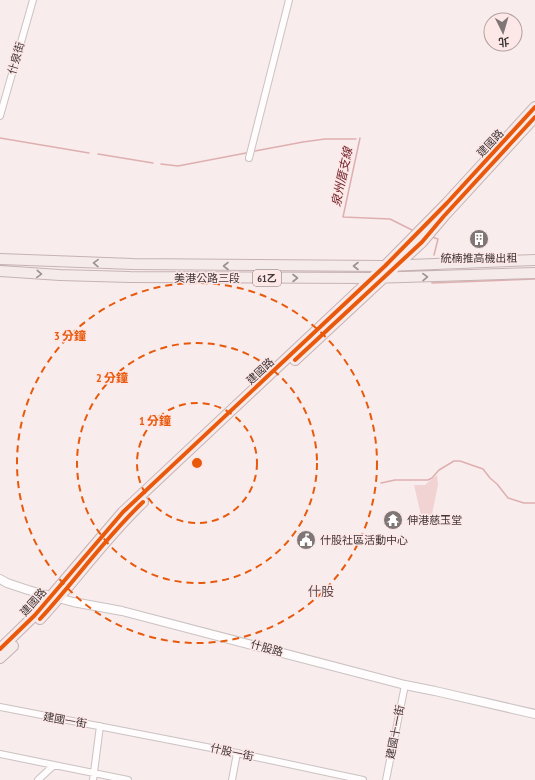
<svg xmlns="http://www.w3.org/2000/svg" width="535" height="780" viewBox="0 0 535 780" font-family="'PT Sans Narrow','Noto Sans TC',sans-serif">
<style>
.green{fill:#f1d3d3}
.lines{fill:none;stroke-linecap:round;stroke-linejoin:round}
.stream{stroke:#dfafb0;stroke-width:1.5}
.minor-casing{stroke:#cbc2c2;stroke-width:8}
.tertiary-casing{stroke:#cbc2c2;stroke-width:10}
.primary-casing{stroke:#c6b2b3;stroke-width:12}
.minor{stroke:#fefcfc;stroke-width:6}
.tertiary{stroke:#fefcfc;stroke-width:8}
.primary{stroke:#f5ebeb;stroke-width:10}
.cycleway-casing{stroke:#fde7e7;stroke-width:6}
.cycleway{stroke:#e8590c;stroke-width:4}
.oneway{stroke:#9a9191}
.ring{fill:none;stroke:#e8590c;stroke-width:2;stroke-dasharray:7 5}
.labels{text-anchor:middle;stroke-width:3;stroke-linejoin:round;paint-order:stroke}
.shield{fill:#fde7e7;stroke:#786c6c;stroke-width:1}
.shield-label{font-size:10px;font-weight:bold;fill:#3f3737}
.street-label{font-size:11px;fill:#3f3737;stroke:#fde7e7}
.poi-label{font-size:11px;fill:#3f3737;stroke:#fde7e7;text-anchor:start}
.water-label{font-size:12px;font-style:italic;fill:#72272e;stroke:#fde7e7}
.quarter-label{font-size:13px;fill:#625050;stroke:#fde7e7}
.centre{fill:#e8590c;stroke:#fde7e7;stroke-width:2}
.ring-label{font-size:12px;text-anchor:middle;font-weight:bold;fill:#e8590c;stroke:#fde7e7;stroke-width:3;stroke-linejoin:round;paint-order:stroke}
</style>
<rect width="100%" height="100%" fill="#f8ecec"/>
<path class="green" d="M437,475L438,485L430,524H423L414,485H425Z"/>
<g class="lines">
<path class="stream" d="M0,138L89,153
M360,138L343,217L390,219L414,231
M255,151L303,142L325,139H356
M98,154L153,163
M161,164L178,166L246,153
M432,237L438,239L434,255
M432,280V283L535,279
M381,483L395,480H428L432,478L439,470L454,461H460L483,469L490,478L497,484L508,498L524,503H535"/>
<defs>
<path id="minor" d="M0,116L33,0
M249,158L289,0
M0,707L237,753L363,780
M0,754L128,780
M38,780L54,765
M93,780L100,726
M232,780L237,753
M386,780L405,685"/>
<path id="tertiary" d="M0,579L7,583L28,590L73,602L122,611L405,685L435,691L535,714"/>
<path id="primary" d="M0,259L133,264L385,266L535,260
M0,271L60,275L130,277L371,278L535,273
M295,360L422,242L444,216L535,117
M40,619C75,581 105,538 143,502
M0,649L35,615L123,512L385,266L447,203L535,107
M0,658L13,646"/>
</defs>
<use href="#minor" class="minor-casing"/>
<use href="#tertiary" class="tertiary-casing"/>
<use href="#primary" class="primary-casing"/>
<use href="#minor" class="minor"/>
<use href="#tertiary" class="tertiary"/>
<use href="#primary" class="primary"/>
<defs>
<path id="cycleway" d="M295,360L422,242L444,216L535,117
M40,619C75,581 105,538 143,502
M0,649L35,615L123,512L385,266L447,203L535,107"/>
</defs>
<use href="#cycleway" class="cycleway-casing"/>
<use href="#cycleway" class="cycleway"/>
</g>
<defs><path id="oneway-chevron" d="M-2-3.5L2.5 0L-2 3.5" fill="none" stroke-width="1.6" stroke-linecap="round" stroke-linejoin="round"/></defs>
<g class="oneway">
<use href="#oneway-chevron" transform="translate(96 263) rotate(-178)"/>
<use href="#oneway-chevron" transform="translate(226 266) rotate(-180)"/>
<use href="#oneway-chevron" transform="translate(356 266) rotate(-180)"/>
<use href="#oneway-chevron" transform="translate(39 274) rotate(4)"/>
<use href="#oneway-chevron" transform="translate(425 277) rotate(-1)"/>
<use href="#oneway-chevron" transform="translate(295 278)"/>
</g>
<g class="ring">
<circle cx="197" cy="463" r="60"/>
<circle cx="197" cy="463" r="120"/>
<circle cx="197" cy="463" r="180"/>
</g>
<defs>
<symbol id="building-disc" viewBox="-11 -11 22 22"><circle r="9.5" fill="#807676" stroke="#fde7e7"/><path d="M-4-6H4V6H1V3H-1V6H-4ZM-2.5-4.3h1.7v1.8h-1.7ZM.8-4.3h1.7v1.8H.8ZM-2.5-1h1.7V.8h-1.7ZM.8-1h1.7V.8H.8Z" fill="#fff"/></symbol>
<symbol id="temple-disc" viewBox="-11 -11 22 22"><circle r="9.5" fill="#807676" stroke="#fde7e7"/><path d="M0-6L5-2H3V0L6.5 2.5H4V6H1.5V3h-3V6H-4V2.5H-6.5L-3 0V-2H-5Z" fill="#fff"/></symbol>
<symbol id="civic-disc" viewBox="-11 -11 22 22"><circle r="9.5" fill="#807676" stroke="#fde7e7"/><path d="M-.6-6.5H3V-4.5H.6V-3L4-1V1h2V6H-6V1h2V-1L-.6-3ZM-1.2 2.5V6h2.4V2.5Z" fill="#fff"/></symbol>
</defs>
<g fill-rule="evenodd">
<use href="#building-disc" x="468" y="228" width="22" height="22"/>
<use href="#temple-disc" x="382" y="509" width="22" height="22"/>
<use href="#civic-disc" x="295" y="529" width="22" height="22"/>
</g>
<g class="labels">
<rect class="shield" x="253" y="270" width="28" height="16" rx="3"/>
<g class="shield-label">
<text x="267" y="282">61乙</text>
</g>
<g class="street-label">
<text transform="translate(16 58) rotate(-74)" y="4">什泉街</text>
<text transform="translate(490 143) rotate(-47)" y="4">建國路</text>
<text x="207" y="282">美港公路三段</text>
<text transform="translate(260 371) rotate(-43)" y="4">建國路</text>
<text transform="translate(33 602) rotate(-49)" y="4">建國路</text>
<text transform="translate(267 648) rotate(15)" y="4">什股路</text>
<text transform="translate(65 720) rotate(10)" y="4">建國一街</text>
<text transform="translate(395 732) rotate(-79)" y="4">建國十一街</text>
<text transform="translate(232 752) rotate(12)" y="4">什股一街</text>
</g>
<g class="poi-label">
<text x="479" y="262" text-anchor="middle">統楠推高機出租</text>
<text x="407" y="524">伸港慈玉堂</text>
<text x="320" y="544">什股社區活動中心</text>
</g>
<g class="water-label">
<text transform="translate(342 177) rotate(-78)" y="4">泉州厝支線</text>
</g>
<g class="quarter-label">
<text x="321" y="596">什股</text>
</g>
</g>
<circle cx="197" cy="463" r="6" class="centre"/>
<g class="ring-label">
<text x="70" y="340">3 分鐘</text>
<text x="112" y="382">2 分鐘</text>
<text x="155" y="425">1 分鐘</text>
</g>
<g transform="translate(503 32) rotate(175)"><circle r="19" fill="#fde7e7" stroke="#b1a1a1"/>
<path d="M0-3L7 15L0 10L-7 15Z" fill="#807676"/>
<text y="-6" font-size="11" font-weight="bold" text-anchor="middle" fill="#3f3737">北</text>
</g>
</svg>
